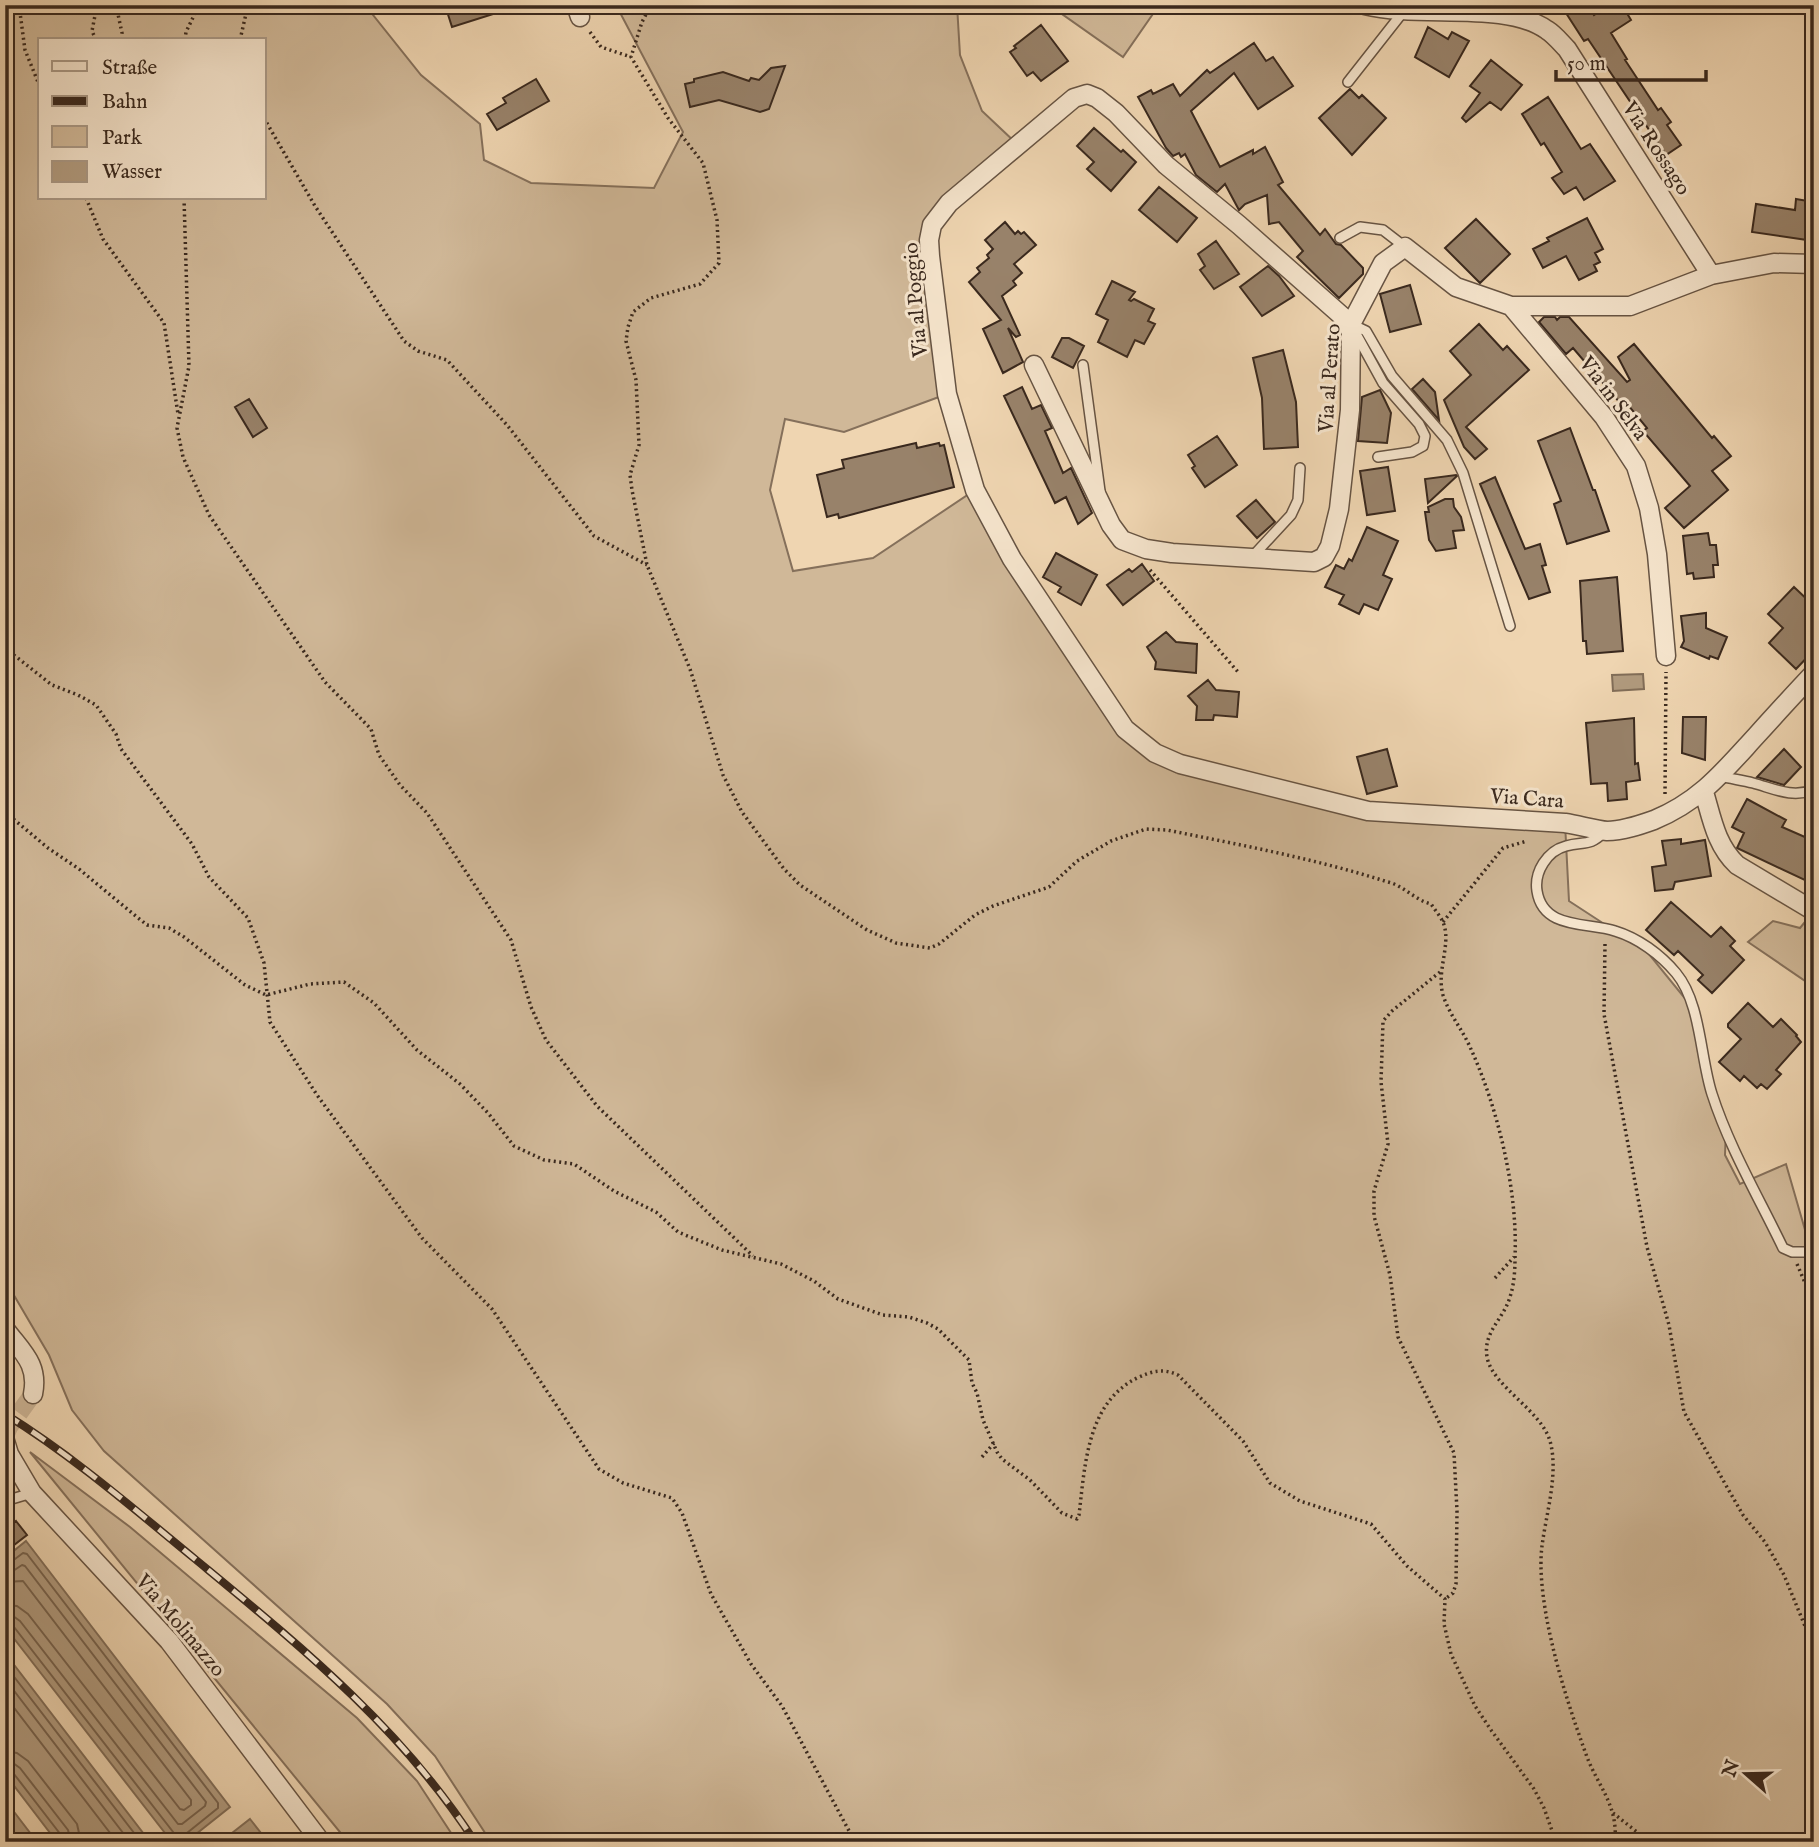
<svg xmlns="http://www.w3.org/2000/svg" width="1819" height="1847" viewBox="0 0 1819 1847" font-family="'IM FELL English',serif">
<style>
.green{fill:#d0b898;stroke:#85705b;stroke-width:2;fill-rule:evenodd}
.water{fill:#b19b7f;stroke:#816d58;stroke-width:2}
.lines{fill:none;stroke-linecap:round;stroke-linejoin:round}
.shore{stroke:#76624e;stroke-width:2}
.building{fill:#98826a;stroke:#3a291e;stroke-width:2}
.minor-tunnel{stroke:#cbb394;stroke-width:18;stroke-dasharray:18 9;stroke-linecap:butt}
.service-casing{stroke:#675443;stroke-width:12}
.minor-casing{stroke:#675443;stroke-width:21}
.path{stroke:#3a291e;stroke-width:3.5;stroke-dasharray:2 3.5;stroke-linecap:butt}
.service{stroke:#f5e4cc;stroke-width:9}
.minor{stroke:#f5e4cc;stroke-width:18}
.rail-casing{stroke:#3a291e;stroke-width:8}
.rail{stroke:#f5e4cc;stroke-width:5;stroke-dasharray:16;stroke-linecap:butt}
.labels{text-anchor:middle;stroke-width:6;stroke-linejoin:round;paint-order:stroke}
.street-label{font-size:21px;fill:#3a291e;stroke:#f5e4cc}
</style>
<rect width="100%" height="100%" fill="#efd5b1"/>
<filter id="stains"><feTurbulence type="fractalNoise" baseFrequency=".00286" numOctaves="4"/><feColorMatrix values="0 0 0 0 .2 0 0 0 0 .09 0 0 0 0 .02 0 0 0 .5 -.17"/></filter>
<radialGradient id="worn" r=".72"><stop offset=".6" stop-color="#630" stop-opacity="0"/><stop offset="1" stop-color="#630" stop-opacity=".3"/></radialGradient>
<path class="green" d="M5,5H365L421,75L480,124L484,160L531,183L654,188L683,132L616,5H957L960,55L982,111L1018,145L932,225L947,394L844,432L785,419L770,490L793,571L873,558L975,490L1068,642L1155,753L1368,811L1565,823L1569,901L1615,931L1640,943L1692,1007L1726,1129L1725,1155L1740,1184L1786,1164L1814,1261V1842H491L435,1756L387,1704L104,1451L72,1410L49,1355L5,1280ZM40,40H264V198H40Z
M1059,5H1167L1155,11L1123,57L1062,14Z
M1814,911V987L1748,942L1773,921L1800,928Z
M30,1452L130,1527L357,1718L417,1781L457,1842H348Z"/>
<path class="water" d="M1643,674L1644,689L1613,691L1612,675Z
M26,1541L230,1807L186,1842H172L5,1627V1558Z
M5,1653L150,1842H57L5,1774Z
M5,1800L37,1842H5Z
M250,1819L268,1842H225L223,1840Z"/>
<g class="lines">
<path class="shore" d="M5,1563L11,1562L23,1553L27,1554L218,1803V1808L182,1837H177L14,1627L5,1624
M5,1572L13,1571L22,1565L25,1566L206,1802L205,1806L182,1824H178L20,1621L13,1616L5,1615
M5,1582L23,1581L191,1800V1805L184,1810L180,1809L28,1614L17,1606L5,1605
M5,1665L141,1842
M5,1679L130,1842
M5,1696L117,1842
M5,1751L17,1753L28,1761L77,1824L81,1842
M5,1762L13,1763L20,1768L68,1830L71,1842
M5,1771L14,1774L61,1835L62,1842"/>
</g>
<path class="building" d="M445,5H509V9L452,27Z
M1578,5H1588L1594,15L1609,5H1622L1631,20L1611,33L1627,59L1625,60L1658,110L1661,108L1671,122L1667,125L1681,145L1666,155L1588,39L1584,41L1566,13Z
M1041,25L1068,61L1041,81L1033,72L1027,76L1010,52L1016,48L1014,46Z
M1428,27L1448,39L1452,32L1469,41L1449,77L1415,57Z
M1254,43L1266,61L1273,57L1293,86L1258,109L1234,73L1191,111L1220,167L1253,150V154L1265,147L1283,182L1278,185L1320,235L1325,229L1336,244L1341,245L1363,268V274L1339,298L1297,257L1303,251L1279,222L1269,224L1267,195L1245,204L1239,210L1225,184L1217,192L1196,175L1185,154L1181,157L1179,153L1173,156L1166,148L1138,97L1151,90L1153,94L1173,84L1180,96L1207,70L1210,73Z
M1491,60L1522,85L1501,110L1490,102L1466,122L1462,118L1480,93L1470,86Z
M785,66L769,109L760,112L719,100L690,107L685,84L694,82V79L723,72L749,81L751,78L759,80L771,68Z
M536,79L549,101L497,130L487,114L506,103L503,98Z
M1350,89L1359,98L1362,95L1386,118L1352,155L1319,118Z
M1548,97L1581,149L1590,144L1615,181L1584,200L1576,187L1564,194L1552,178L1562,172L1544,143L1541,145L1522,114Z
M1094,128L1121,152L1123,150L1136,162L1111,191L1087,169L1094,162L1077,146Z
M1159,187L1197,218L1177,242L1139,210Z
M1796,199L1814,202V241L1752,232L1756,204L1795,210Z
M1587,218L1603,249L1595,253L1600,262L1594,265L1597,271L1579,280L1566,256L1543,268L1533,249L1549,241L1547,238Z
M1476,219L1510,254L1480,283L1445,248Z
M1005,222L1015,234L1018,231L1021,234L1024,232L1036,245L1014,264L1022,273L1013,281L1016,285L1002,296L1020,335L1016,337L1008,328L1023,362L1003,373L983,329L1001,320L969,282L980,272L977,268L989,258L987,255L993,249L985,240Z
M1216,241L1239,274L1214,289L1200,270L1205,266L1198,254Z
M1268,266L1279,276L1294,296L1262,316L1240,287Z
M1112,281L1135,292L1129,300L1131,301L1134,299L1154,309L1148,321L1155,324L1144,344L1135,340L1127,357L1098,342L1108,320L1096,314Z
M1410,285L1421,324L1390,332L1380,294Z
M1544,317H1555L1557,320L1560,317H1569L1627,382L1630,380L1618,357L1634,344L1712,438L1714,436L1731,456L1712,471L1728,490L1684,528L1665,508L1690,486L1643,431L1647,428L1624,400L1620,403L1573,348L1566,354L1539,322Z
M1479,324L1503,350L1507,346L1529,370L1466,427L1487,449L1475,459L1464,447L1444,400L1471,375L1450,351Z
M1062,338H1069L1084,346L1073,368L1052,357Z
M1283,350L1296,402L1298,447L1264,449L1262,398L1253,358Z
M1423,379L1435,392L1439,420L1412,389Z
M1022,387L1032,409L1041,405L1052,428L1045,431L1063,473L1071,468L1092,513L1078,524L1066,497L1055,503L1004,396Z
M1380,390L1391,413L1387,443L1358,441L1362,397Z
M249,399L267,428L253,437L235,407Z
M1570,428L1593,490H1595L1609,531L1567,544L1554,504L1561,501L1538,441Z
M1217,436L1237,465L1205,487L1192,468L1195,466L1188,455Z
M916,443L917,448L939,443L940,446L944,445L954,487L839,518L838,514L827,517L817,475L844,468L842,460Z
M1388,467L1395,511L1367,515L1360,471Z
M1456,475L1457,476L1428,503L1425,479Z
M1495,477L1525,549L1540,544L1546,565L1542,566L1550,592L1529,599L1480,484Z
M1445,499H1453L1454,507L1461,517L1464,530L1453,531L1456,548L1436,551L1429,540L1425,512H1429L1428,507Z
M1256,500L1275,522L1257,538L1237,516Z
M1367,527L1398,541L1383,575L1392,579L1378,610L1364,604L1359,614L1339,604L1344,595L1325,587L1336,565L1344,569L1349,559L1352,561Z
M1708,533L1710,545H1716L1718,565H1713L1714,577L1694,579L1693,573L1687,574L1683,536Z
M1056,553L1097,575L1081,605L1058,592L1061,587L1043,577Z
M1142,564L1154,581L1123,605L1107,585L1129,569L1132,572Z
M1617,577L1623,651L1587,654L1586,641H1583L1580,581Z
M1794,587L1814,606V650L1796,669L1769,643L1783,628L1768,614Z
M1706,613V628L1727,637L1718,659L1710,656L1709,659L1681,647L1684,641L1681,616Z
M1166,632L1176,642L1197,644L1196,673L1155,669L1156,662L1147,647Z
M1208,680L1216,690L1239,692L1237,717L1214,715L1213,720H1196L1197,706L1188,696Z
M1683,717H1706L1705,760L1682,753Z
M1634,718L1635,764L1638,763L1640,780L1626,782L1627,799L1608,801L1607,783L1591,784L1586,723Z
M1387,749L1397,786L1367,794L1357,757Z
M1784,749L1801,767L1784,785L1757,777Z
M1747,799L1786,820L1782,827L1814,841V871L1809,882L1737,848L1744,833L1732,827Z
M1681,839V844L1705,840L1711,876L1675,882L1673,889L1655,891L1652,867L1666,865L1662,841Z
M1671,902L1711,937L1721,927L1735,941L1730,946L1744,960L1712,993L1698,980L1703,975L1678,951L1674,955L1646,930Z
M1748,1003L1773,1027L1781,1019L1797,1035L1796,1036L1801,1042L1776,1070L1781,1074L1767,1089L1761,1084L1757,1088L1744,1076L1740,1081L1719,1062L1741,1039L1728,1027V1024Z
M16,1521L27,1535L5,1552V1529Z"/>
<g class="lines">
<path class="minor-tunnel" d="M5,1436L9,1427L33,1394"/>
<defs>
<path id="service" d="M1348,82L1403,12
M1340,238L1360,227L1383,230L1405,247
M1351,324L1366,331L1392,376L1447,440L1463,473L1510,626
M1355,332L1383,383L1419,424L1425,436L1423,446L1412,452L1378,457
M1083,365L1100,491
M1252,557L1291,515L1298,500L1300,468
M1720,776C1731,779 1742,780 1753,783C1775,789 1791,798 1814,790
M1604,832C1590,847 1583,841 1566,846C1547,851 1534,872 1537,891C1543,930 1588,922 1615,931C1638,938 1660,954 1676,973C1701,1003 1700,1057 1712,1094C1729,1147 1759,1198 1783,1248L1792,1252H1814
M5,1501L32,1493"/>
<path id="minor" d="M576,5L580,17
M1365,5C1419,19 1505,0 1547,30C1555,35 1561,43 1567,49L1711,275
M1511,306L1604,417L1636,466L1649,508L1657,554L1666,656
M1351,324L1239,225L1166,165L1116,113L1097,98L1087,94L1074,98L949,203L932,225L929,240L930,256L947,394L975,490L1012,559L1125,729L1155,753L1180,764L1368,811L1565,823C1578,825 1596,830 1607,831C1623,831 1640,825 1654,820C1700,801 1723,772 1756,736C1775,715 1794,694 1814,673
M1034,365L1111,525L1122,540L1146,549L1172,553L1314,562L1324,557L1330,546L1339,509L1350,410L1351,324L1383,263L1405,247L1456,287L1511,306H1630L1711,275L1774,263L1814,264
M1704,792C1712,819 1716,845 1737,865L1814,911
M5,1329C22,1352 39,1364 33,1394
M5,1441L9,1454L32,1493L169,1641L321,1842"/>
</defs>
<use href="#service" class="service-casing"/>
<use href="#minor" class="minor-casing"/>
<path class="path" d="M19,5L25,50L40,87
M116,5L122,33L121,40
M651,5L642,22L631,57L668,118L703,163L717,220L719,263L700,284L651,298L633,312L628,327L626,341L636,380L639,445L630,475L632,490L647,565L690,669L723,775L742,812L784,869L800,885L867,930L896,943L930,948L939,944L975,915L993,906L1049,887L1077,861L1111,841L1146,829L1167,830C1241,845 1316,859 1388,882C1404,886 1415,900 1431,904C1435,910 1440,916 1443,922C1452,944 1436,970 1443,995C1449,1014 1462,1029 1470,1047C1498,1108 1518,1191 1515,1258C1515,1272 1514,1286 1509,1300C1502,1320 1483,1333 1487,1357C1492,1386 1541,1410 1550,1441C1559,1473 1546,1514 1542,1546C1539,1569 1543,1598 1547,1620C1556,1667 1571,1713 1587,1757C1599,1788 1618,1805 1615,1842
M590,32L601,47L631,57
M96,40L92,31L97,5
M185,40L186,32L199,5
M240,40L248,5
M264,118L315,206L404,341L418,351L447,360L507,425L594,536L647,565
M86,198L103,239L164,323L178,414
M184,198L189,366L177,428L183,457L209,515L325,682L371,729L379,755L400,785L427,813L511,940L531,1007L546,1040L597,1106L753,1256
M1150,570L1238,672
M5,648L52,685L78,695L96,705L116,734L121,749L192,844L209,877L248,918L264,963L270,1022L317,1095L422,1238L492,1309L599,1469L623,1483L672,1498L682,1513L711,1594L751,1664L782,1706L855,1842
M1665,794L1666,672
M5,812L48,848L79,869L137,917L147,925L169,928L184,937L245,985L266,995L310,984L344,982L374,1003L417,1050L460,1084L488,1113L514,1146L544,1160L574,1164L614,1191L656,1212L678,1232L722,1250L781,1264L814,1281L838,1299L883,1315L909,1317L927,1323L938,1329L969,1360L972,1383L977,1393L983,1420L997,1452L1002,1459L1030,1480L1062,1513L1077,1519L1079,1515C1085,1465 1087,1403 1137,1378C1152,1371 1163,1368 1178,1375L1243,1441L1270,1483L1300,1501L1371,1524L1407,1566L1445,1599L1444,1624L1451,1654L1475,1706L1491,1730L1534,1789L1544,1808L1556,1842
M1443,922L1503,848L1527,841
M1605,944L1604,1014L1647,1247L1669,1325L1684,1412L1743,1515L1765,1542L1784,1575L1814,1648
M1440,972L1392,1011L1383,1021L1381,1082L1388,1144L1374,1191V1216L1390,1275L1398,1337L1454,1453L1457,1511L1456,1584L1453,1593L1445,1599
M1797,1264L1814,1304
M1495,1278L1514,1257
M982,1457L994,1443
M1613,1813L1642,1836L1644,1842"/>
<use href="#service" class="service"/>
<use href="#minor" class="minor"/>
<defs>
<path id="rail" d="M5,1414C73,1456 134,1509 195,1559C299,1645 401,1727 475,1842"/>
</defs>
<use href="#rail" class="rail-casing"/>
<use href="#rail" class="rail"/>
</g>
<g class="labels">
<g class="street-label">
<text transform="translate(1657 148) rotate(57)" y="7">Via Rossago</text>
<text transform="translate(915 300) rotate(-95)" y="7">Via al Poggio</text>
<text transform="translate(1329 378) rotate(-86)" y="7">Via al Perato</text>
<text transform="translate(1614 398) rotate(53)" y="7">Via in Selva</text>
<text transform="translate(1527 798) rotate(4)" y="7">Via Cara</text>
<text transform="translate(181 1625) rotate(50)" y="7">Via Molinazzo</text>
</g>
</g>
<rect width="1819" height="1847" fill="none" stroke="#efd5b1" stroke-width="28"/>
<rect x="7" y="7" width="1805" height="1833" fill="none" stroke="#3a291e" stroke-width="3.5"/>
<rect x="14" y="14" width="1791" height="1819" fill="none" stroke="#3a291e" stroke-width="2"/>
<rect x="38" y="38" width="228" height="161" fill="#f5e4cc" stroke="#aa9986" stroke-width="2"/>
<rect x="52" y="61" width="35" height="10" fill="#f5e4cc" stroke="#aa9986" stroke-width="2"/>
<text x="102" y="74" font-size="21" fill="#3a291e">Straße</text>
<rect x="52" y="96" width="35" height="10" fill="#3a291e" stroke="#aa9986" stroke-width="2"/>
<text x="102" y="108" font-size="21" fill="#3a291e">Bahn</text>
<rect x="52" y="126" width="35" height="21" fill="#d0b898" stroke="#aa9986" stroke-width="2"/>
<text x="102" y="144" font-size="21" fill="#3a291e">Park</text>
<rect x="52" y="161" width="35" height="21" fill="#b19b7f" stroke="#aa9986" stroke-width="2"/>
<text x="102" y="178" font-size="21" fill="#3a291e">Wasser</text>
<g transform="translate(1746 1774) rotate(290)" stroke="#f5e4cc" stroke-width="5" paint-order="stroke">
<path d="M0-5L12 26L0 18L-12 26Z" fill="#3a291e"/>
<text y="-10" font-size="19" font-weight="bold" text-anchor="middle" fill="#3a291e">N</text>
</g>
<path d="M1556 70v10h150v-10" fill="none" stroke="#3a291e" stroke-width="3.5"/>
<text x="1567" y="70" font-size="21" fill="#3a291e" stroke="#f5e4cc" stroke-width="5" paint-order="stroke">50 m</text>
<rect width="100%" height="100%" filter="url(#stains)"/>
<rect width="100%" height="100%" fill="url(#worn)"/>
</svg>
